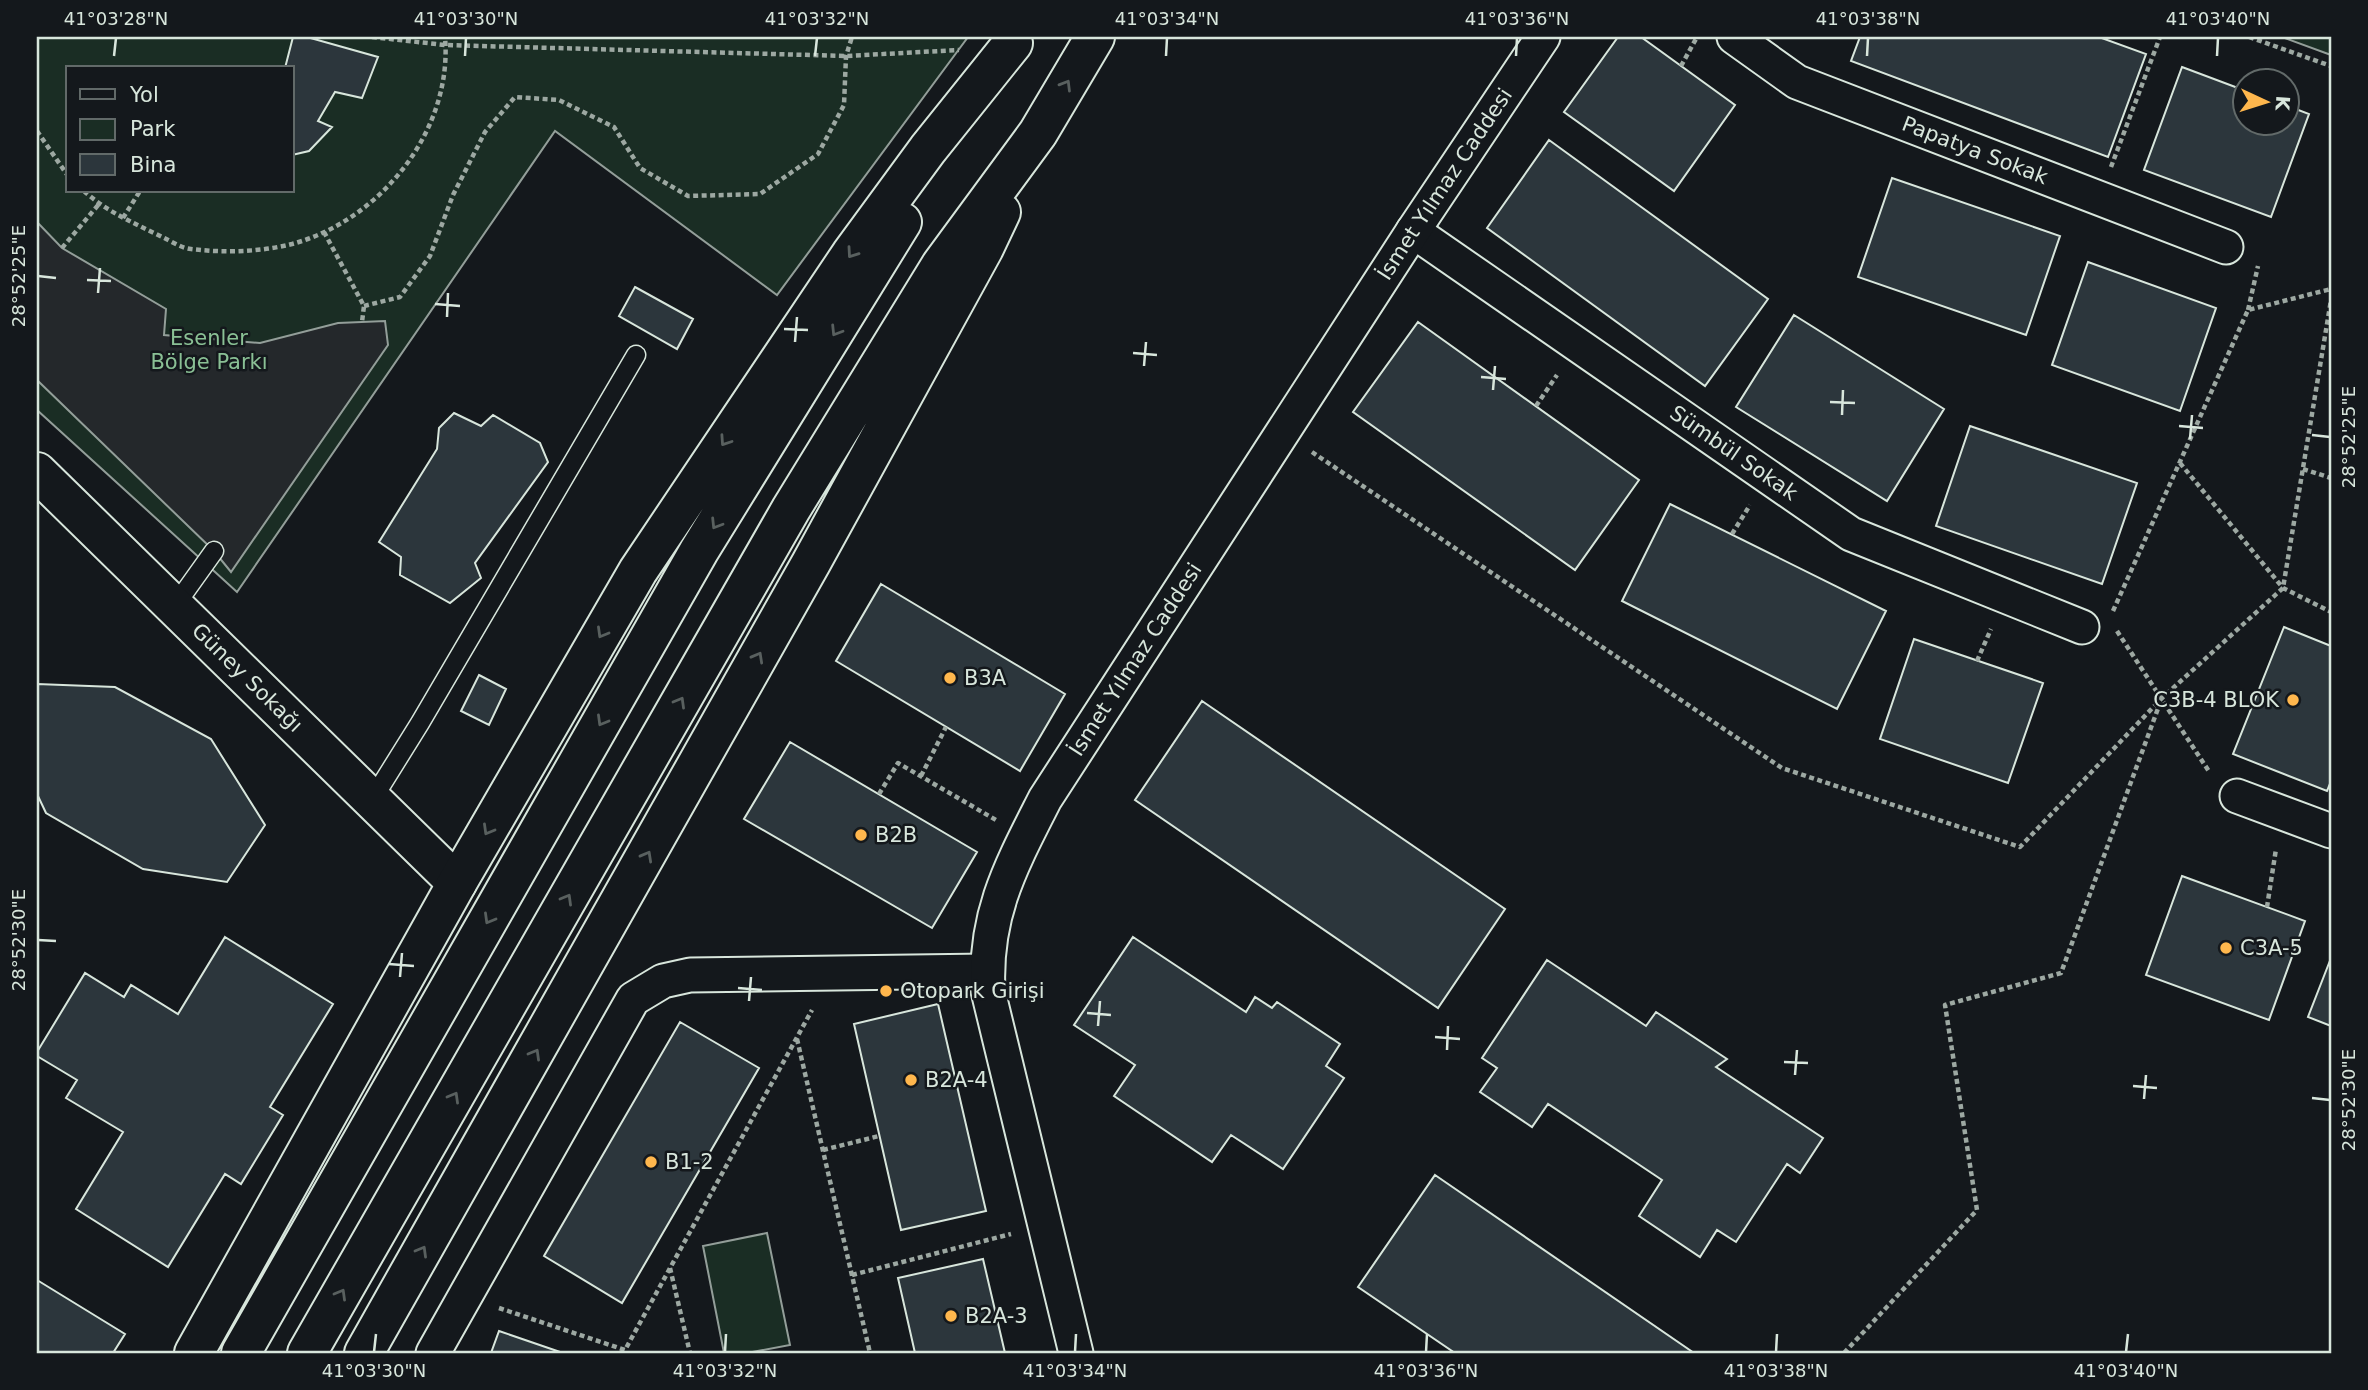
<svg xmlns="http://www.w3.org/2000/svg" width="2368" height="1390" viewBox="0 0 2368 1390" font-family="'DejaVu Sans',sans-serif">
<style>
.green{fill:#1a2d24;stroke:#939e99;stroke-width:2;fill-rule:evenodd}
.parking{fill:#24282b;stroke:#939e99;stroke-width:2}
.building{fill:#2c363c;stroke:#d8e6dc;stroke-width:2}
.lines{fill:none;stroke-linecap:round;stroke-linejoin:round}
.lane-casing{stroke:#d8e6dc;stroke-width:21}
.street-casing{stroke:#d8e6dc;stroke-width:37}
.secondary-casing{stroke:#d8e6dc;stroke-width:42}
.highway-casing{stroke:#d8e6dc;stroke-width:42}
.path{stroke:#9da8a2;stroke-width:4.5;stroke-dasharray:5 3.5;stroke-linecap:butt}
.lane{stroke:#14181c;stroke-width:18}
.street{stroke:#14181c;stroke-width:33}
.secondary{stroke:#14181c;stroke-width:38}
.highway{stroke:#14181c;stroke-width:38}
.oneway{stroke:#59605f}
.ticks{fill:none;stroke:#d8e6dc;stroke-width:2.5}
.poi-dot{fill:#ffb74d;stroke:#14181c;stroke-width:2.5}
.labels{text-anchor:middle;stroke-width:5;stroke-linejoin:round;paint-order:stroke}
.street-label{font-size:21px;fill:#d8e6dc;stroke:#14181c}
.park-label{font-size:21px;fill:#8ac095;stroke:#14181c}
.poi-label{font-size:21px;fill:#d8e6dc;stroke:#14181c;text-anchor:start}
.neatline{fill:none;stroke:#d8e6dc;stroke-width:2.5}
.ticks-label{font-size:18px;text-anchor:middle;fill:#d8e6dc}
</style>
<rect width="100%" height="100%" fill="#14181c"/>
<path class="green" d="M37,37H968L777,295L555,131L237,592L37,410ZM68,68H292V191H68Z
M2282,37H2331V55Z
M767,1233L790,1345L747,1353H724L703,1246Z"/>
<path class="parking" d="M37,222L62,248L166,309L164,335L260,343L338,323L385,321L388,345L231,572L214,551L37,380Z"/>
<path class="building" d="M293,37H307L378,57L362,98L335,92L318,121L332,127L309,151L292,155V68H285Z
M1618,37H1641L1735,105L1674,191L1564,112Z
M1860,37H2099L2146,54L2108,157L1851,61Z
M2182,67L2246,91V122H2288V106L2309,114L2271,217L2144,170Z
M1549,140L1768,299L1705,386L1487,228Z
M1892,178L2060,236L2026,335L1858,277Z
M2088,262L2216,308L2180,411L2052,365Z
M635,287L693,319L677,349L619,316Z
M1794,315L1944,409L1887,501L1736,407Z
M1418,322L1639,480L1575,570L1353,412Z
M454,413L481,426L493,415L540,443L548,462L475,563L481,578L450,603L400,575L401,557L379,542L437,449L439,428Z
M1970,426L2137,483L2102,584L1936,526Z
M1670,504L1886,611L1837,709L1622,601Z
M881,584L1065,694L1020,771L836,661Z
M2284,627L2331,646V781L2327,791L2233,754Z
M1914,639L2043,683L2008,783L1880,739Z
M479,675L506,689L489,725L461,711Z
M37,684L115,687L211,739L265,825L227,882L143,869L46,813L37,794Z
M1202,701L1505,909L1438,1008L1135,800Z
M790,742L977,852L932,928L744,819Z
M2182,876L2305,921L2269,1020L2146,975Z
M225,937L333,1004L270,1107L283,1115L241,1184L225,1174L168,1267L76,1209L123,1132L66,1098L77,1080L37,1056V1052L85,973L124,997L131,985L178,1014Z
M1133,937L1246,1012L1255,997L1272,1008L1277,1002L1340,1044L1326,1066L1344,1078L1283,1169L1231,1135L1212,1162L1114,1096L1135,1065L1074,1025Z
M2331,958V1026L2308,1017Z
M1547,960L1646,1026L1656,1012L1727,1059L1716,1067L1823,1138L1800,1173L1787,1164L1736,1242L1717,1230L1700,1257L1639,1216L1662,1180L1548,1104L1532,1127L1480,1092L1497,1068L1482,1058Z
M938,1004L986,1211L901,1230L854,1024Z
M680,1022L759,1068L622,1303L544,1256Z
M1435,1175L1694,1353H1455L1358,1287Z
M983,1259L1005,1353H915L898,1278Z
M37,1280L125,1334L113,1353H37Z
M499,1331L563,1353H491Z"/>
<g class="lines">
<defs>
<path id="lane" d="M174,607L214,551
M372,800L420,723L636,355"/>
<g id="street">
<path id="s1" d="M1734,37L1797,82L2226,247"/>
<path id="s2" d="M1413,231L1851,534L2082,627"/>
<path d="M2237,796L2331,831"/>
<path d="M433,1353L633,999L663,981L690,975L987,971"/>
<path id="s3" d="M1076,1353L988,991C984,914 1011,866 1045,799L1413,231L1543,37"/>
</g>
<g id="secondary">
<path id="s4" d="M37,472L457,883"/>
</g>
<path id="highway" d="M194,1353L457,883L638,571L851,254L928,149L1013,43
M241,1353L699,551L902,222
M307,1353L791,509L941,265L1038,133L1095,37
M364,1353L811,563L984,248L1001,212"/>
</defs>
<use href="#lane" class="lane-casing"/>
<use href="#street" class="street-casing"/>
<use href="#secondary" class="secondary-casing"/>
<use href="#highway" class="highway-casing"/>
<path class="path" d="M372,37L445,45L846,56L959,50
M2249,37L2331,66
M1681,66L1697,37
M37,131L68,176
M2111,167L2160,37
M84,191C107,212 134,223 162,237C171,241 181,248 191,249C224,253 260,252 292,244C381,220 453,130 445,37
M123,218L140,191
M324,232L364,306L362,322
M62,248L99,204
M364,306L400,297L430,256L453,195L485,132L515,97L559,100L614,127L640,168L688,196L760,194L818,154L844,105L846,56L852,37
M2248,310L2258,266
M1536,406L1557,375
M1312,452L1782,768L2020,847L2161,699L2283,588L2331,300
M2180,463L2283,588L2331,612
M2303,469L2331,478
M1732,534L1750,505
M2113,611L2248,310L2331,289
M2117,631L2210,773
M1977,661L1991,629
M921,776L946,727
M879,794L898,763L996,820
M2267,907L2276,849
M797,1039L870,1353
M823,1150L879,1136
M670,1268L690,1353
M852,1275L1011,1234
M499,1308L625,1350L812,1010
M1844,1353L1977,1210L1945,1005L2061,973L2160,703"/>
<use href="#lane" class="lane"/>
<use href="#street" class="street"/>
<use href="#secondary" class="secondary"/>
<use href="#highway" class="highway"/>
</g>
<defs><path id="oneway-chevron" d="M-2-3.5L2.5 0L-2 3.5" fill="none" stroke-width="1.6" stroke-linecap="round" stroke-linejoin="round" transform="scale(1.75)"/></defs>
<g class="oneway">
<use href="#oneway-chevron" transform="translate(1066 85) rotate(-59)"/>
<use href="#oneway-chevron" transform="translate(852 253) rotate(125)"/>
<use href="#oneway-chevron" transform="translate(836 331) rotate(122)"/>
<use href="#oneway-chevron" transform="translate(725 441) rotate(124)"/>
<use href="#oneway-chevron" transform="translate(716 524) rotate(122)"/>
<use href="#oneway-chevron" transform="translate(602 633) rotate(120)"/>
<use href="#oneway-chevron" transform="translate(758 657) rotate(-61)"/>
<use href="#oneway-chevron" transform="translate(680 702) rotate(-60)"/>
<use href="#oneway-chevron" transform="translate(602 721) rotate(120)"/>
<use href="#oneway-chevron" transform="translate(488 830) rotate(120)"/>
<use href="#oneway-chevron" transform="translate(647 856) rotate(-61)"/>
<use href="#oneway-chevron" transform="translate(567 899) rotate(-60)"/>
<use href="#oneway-chevron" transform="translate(489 919) rotate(120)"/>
<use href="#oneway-chevron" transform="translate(535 1054) rotate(-60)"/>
<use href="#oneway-chevron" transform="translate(454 1097) rotate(-60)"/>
<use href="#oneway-chevron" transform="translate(422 1251) rotate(-60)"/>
<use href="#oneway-chevron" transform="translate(341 1294) rotate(-60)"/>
</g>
<path class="ticks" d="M114,56L116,38M465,56L466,38M815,56L817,38M1166,56L1167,38M1516,56L1517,38M1867,56L1868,38M2217,56L2218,38M38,276L56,278M87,280L111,281M98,293L100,268M435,304L460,306M447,317L448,293M784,329L808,330M795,342L797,317M1133,353L1157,355M1144,366L1146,342M1481,377L1506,379M1493,390L1495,366M1830,402L1855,403M1842,415L1843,390M2179,426L2203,428M2312,435L2330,437M2190,439L2192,415M38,940L56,941M389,964L414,966M400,977L402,953M738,988L762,990M749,1001L751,977M1087,1013L1111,1015M1098,1026L1100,1001M1435,1037L1460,1039M1447,1050L1448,1026M1784,1062L1808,1063M1795,1075L1797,1050M2133,1086L2157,1088M2312,1098L2330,1100M2144,1099L2146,1075M374,1352L376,1334M725,1352L726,1334M1075,1352L1076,1334M1426,1352L1427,1334M1776,1352L1777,1334M2126,1352L2128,1334"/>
<g class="poi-dot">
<circle cx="950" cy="678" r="7"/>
<circle cx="2293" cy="700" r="7"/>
<circle cx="861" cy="835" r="7"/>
<circle cx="2226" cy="948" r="7"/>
<circle cx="886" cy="991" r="7"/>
<circle cx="911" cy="1080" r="7"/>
<circle cx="651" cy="1162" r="7"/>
<circle cx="951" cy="1316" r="7"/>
</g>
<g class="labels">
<g class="street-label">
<text dy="7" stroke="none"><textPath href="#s1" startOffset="268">Papatya Sokak</textPath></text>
<text dy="7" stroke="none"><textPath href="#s3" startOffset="1309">İsmet Yılmaz Caddesi</textPath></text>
<text dy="7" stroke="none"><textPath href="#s2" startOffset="390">Sümbül Sokak</textPath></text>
<text dy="7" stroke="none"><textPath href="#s3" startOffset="742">İsmet Yılmaz Caddesi</textPath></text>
<text dy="7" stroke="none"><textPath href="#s4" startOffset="294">Güney Sokağı</textPath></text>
</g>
<g class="park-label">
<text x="209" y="345">Esenler<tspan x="209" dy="24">Bölge Parkı</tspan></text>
</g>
<g class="poi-label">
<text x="964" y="685">B3A</text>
<text x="2279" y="707" text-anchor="end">C3B-4 BLOK</text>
<text x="875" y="842">B2B</text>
<text x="2240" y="955">C3A-5</text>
<text x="900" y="998">Otopark Girişi</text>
<text x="925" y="1087">B2A-4</text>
<text x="665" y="1169">B1-2</text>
<text x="965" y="1323">B2A-3</text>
</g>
</g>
<rect width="2368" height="1390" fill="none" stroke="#14181c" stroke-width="77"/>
<rect x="66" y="66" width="228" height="126" fill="#14181c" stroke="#626a69" stroke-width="2"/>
<rect x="80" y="89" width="35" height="10" fill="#14181c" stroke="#626a69" stroke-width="2"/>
<text x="130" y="102" font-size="21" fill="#d8e6dc">Yol</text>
<rect x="80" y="119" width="35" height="21" fill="#1a2d24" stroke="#626a69" stroke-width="2"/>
<text x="130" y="136" font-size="21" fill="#d8e6dc">Park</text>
<rect x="80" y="154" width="35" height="21" fill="#2c363c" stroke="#626a69" stroke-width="2"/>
<text x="130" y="172" font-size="21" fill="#d8e6dc">Bina</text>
<g transform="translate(2266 102) rotate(94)"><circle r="33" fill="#14181c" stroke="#626a69" stroke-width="2"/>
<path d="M0-5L12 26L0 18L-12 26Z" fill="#ffb74d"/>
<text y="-10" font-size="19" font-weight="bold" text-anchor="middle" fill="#d8e6dc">K</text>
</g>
<rect x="38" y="38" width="2292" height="1314" class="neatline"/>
<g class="ticks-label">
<text x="116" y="25">41°03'28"N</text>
<text x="466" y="25">41°03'30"N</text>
<text x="817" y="25">41°03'32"N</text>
<text x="1167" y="25">41°03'34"N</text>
<text x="1517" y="25">41°03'36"N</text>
<text x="1868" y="25">41°03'38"N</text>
<text x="2218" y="25">41°03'40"N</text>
<text transform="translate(19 276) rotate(-90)" y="6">28°52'25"E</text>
<text transform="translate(2349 437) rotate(-90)" y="6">28°52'25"E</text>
<text transform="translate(19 940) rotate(-90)" y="6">28°52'30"E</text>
<text transform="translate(2349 1100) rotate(-90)" y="6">28°52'30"E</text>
<text x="374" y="1377">41°03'30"N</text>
<text x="725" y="1377">41°03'32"N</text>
<text x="1075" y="1377">41°03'34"N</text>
<text x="1426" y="1377">41°03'36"N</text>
<text x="1776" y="1377">41°03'38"N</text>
<text x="2126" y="1377">41°03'40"N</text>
</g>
</svg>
